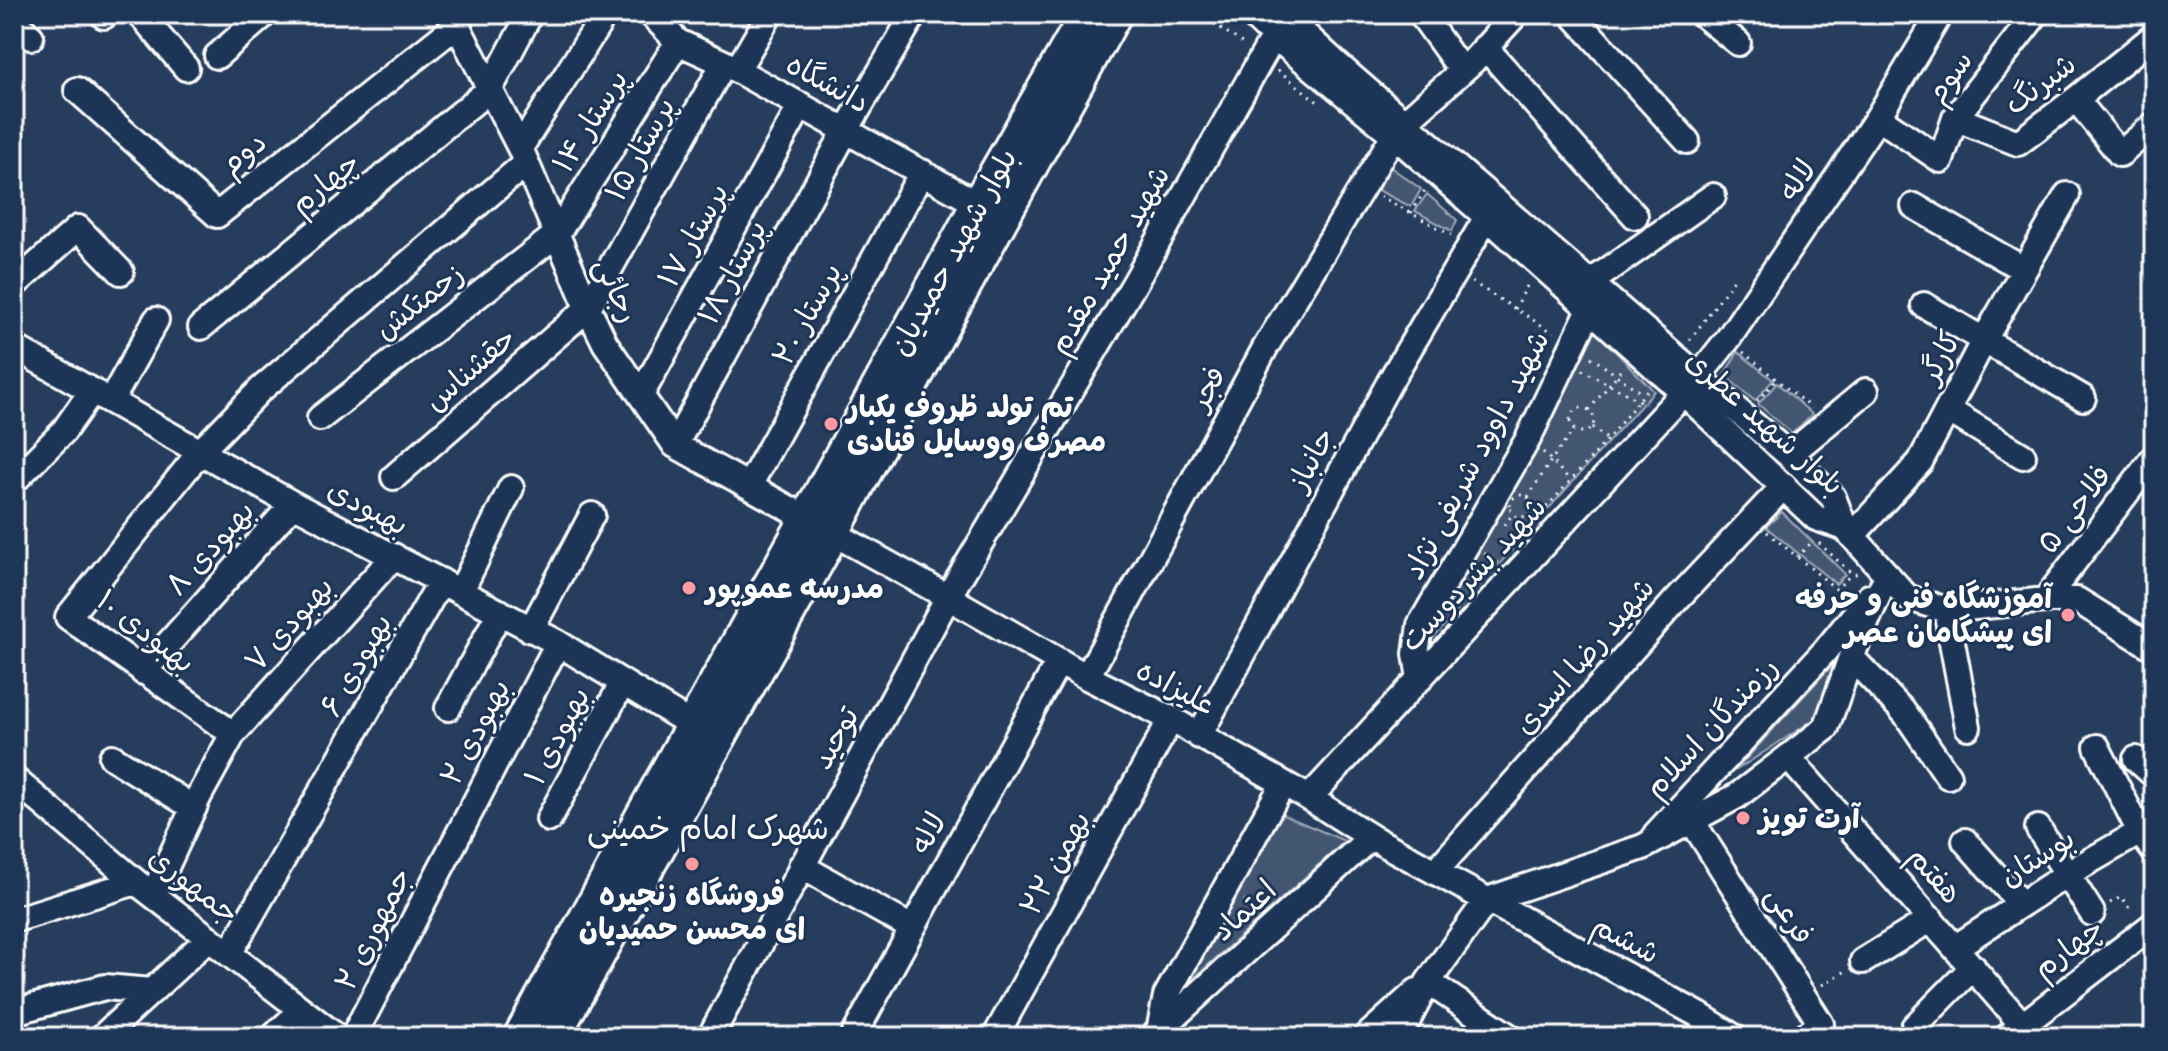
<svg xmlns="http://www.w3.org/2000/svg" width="2168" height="1051" viewBox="0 0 2168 1051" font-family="Mynerve,'Playpen Sans Arabic',sans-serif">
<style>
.green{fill:#425672;stroke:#a0aab8;stroke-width:2}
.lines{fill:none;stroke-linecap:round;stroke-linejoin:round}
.minor-casing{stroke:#fff;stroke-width:30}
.major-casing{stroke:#fff;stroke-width:38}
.path{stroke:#fff;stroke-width:3;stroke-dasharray:2 6;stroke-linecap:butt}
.minor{stroke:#1d3557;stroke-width:24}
.major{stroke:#1d3557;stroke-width:32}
.poi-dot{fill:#ff9aa2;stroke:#1d3557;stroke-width:3}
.labels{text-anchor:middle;stroke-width:6;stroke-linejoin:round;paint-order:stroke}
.street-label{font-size:30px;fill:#fff;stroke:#1d3557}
.poi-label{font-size:30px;font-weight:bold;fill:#fff;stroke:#1d3557;text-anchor:start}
.neighbourhood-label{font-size:32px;fill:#fff;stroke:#1d3557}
</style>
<rect width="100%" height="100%" fill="#263d5e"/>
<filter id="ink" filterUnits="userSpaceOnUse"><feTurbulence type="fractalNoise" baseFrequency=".0125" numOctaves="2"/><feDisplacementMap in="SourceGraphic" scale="16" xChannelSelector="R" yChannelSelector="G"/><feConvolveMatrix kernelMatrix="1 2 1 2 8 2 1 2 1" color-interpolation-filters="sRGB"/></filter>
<g filter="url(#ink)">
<path class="green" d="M1382,161L1421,189L1411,207L1368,185Z
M1427,194L1457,220L1452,231L1415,211Z
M1592,328L1654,391L1432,639Z
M1738,352L1773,380L1755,401L1724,375Z
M1777,383L1812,414L1792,434L1758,404Z
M1782,512L1845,574L1836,584L1766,527Z
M1836,661L1818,717L1735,771Z
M1281,814L1345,841L1174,996Z"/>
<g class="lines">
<defs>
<path id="minor" d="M140,14L186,68
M454,14L457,25L520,148L588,308L605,343L675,445L948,597L1087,677L1171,719L1309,798L1371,837L1699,1015L1734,1037
M651,14L678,42L724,63L978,204
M1251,14L1274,36L1394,135L1487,217L1685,394L1816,518L1845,528
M1283,14L1337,64L1789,455L1833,497L1845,528L1907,597L1946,610L2045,600H2077L2154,648
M1421,14L1462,71
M1572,14L1687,141
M1702,14L1738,43
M104,16L106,14
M14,22L31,37
M1485,47L1635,216
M217,56L265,14
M737,70L770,14
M77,90L217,215L457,25
M2076,99L2120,154L2154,125
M1878,117L1941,160L1955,118L2036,14
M1955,118L2018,143L2076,99L2154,36
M520,148L605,14
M1914,206L2023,269
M1591,282L1713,196
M14,285L78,228L121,272
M1924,305L2083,398
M201,327L490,89L530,14
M14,347L293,504L558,643L692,725
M641,395L801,105
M111,401L156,320
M1948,410L2023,456
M320,418L557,234L678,42
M675,445L846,130L914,14
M1789,455L1866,391
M394,477L588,308L724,63
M14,481L63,432L92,391
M749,486L922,172
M1852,536L1920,462L1984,340L2067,195
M461,591L511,488
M2045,600L2154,457
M1946,610L1968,727
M531,630L592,515
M1851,657L1905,713L1948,776
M143,672L293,504
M1087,677L1265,348L1394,135L1405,122L1473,61L1516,14
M1420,679L1416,654L1420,625L1528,439L1590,309
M448,708L500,612
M233,734L68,617L200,452L260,390L526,163
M1199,736L1389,383L1487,217
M2097,747L2140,832L2154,851
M112,757L194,808
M1788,757L2033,1037
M2136,759L2154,775
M14,779L136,882L337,1037
M1309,798L1698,377L1728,339L1878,117L1940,14
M549,819L622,684
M1692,821L1821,1024L1803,1037
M2038,828L2092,913
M1656,834L1825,651L1869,597
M1965,841L2021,904
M801,866L912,928
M1435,872L1677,599L1784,486
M153,895L199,796L233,734L394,556
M14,920L136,882
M1956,947L2069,873L2154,824
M229,954L441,581
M1863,961L1931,919
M1428,982L1510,1037
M14,1012L105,987L152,991
M1914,1027L1973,967
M1159,1031L1166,996L1283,784
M102,1037L209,938
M273,1037L302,1010
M353,1037L558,643
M710,1037L948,597L1133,286L1274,36
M853,1037L1059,661
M995,1037L1171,719
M1152,1037L1371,837
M1366,1037L1417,991
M1399,1037L1428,982L1487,900L1643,847L1737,796L1826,728L1851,657L1887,575
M2007,1037L2154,924"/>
<path id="major" d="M520,1037L807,518L978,204L1087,14
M553,1037L822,553L950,312L1115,14"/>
</defs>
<use href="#minor" class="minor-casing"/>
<use href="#major" class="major-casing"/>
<path class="path" d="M1201,14L1246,46
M1278,70L1319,103
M1380,196L1451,235
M1411,213L1425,190
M1472,282L1554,333
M1515,309L1528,284
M1690,340L1735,278
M1743,352L1811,408
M1591,357L1643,394
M1582,370L1646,404
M1757,401L1776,380
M1570 420a12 12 0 1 1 24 0a12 12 0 1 1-24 0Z
M1589,410L1624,366
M1592,427L1608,440
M1543,452L1571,481
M1510 506a11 11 0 1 1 22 0a11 11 0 1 1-22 0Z
M1528,497L1552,459L1574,430
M1504,525L1513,514
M1525,531L1602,446L1648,389
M1767,532L1836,589L1852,574
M1819,543L1852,574H1859
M1484,553L1498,562
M1797,557L1814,540
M1244,900L1255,912
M2110,903L2121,897L2133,912
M1822,985L1846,971"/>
<use href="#minor" class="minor"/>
<use href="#major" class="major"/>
</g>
</g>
<g class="poi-dot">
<circle cx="831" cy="424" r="8"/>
<circle cx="689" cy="588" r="8"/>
<circle cx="2068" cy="615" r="8"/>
<circle cx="1743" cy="818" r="8"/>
<circle cx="692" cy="864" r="8"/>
</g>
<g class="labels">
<g class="street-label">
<text transform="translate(1949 77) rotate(-55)" y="10">سوم</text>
<text transform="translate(828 83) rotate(29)" y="10">دانشگاه</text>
<text transform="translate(2040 84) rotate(-37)" y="10">شبرنگ</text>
<text transform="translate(590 121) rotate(-58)" y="10">پرستار ۱۴</text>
<text transform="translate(640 149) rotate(-61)" y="10">پرستار ۱۵</text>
<text transform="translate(243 153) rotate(-39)" y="10">دوم</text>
<text transform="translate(1797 180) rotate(-56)" y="10">لاله</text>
<text transform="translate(325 183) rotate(-39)" y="10">چهارم</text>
<text transform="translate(693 235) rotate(-61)" y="10">پرستار ۱۷</text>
<text transform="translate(953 252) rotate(-61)" y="10">بلوار شهید حمیدیان</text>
<text transform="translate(1109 260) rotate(-60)" y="10">شهید حمید مقدم</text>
<text transform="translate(732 272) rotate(-62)" y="10">پرستار ۱۸</text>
<text transform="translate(617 290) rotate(66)" y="10">رجائی</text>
<text transform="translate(419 301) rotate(-38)" y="10">زحمتکش</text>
<text transform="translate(807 314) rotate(-61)" y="10">پرستار ۲۰</text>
<text transform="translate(1940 357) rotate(-62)" y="10">کارگر</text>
<text transform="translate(470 369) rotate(-41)" y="10">حقشناس</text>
<text transform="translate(1207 388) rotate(-62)" y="10">فجر</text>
<text transform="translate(1765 422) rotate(42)" y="10">بلوار شهید عطری</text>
<text transform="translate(1476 455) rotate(-62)" y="10">شهید داوود شریفی نژاد</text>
<text transform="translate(1311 459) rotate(-62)" y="10">جانباز</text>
<text transform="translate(368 507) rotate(28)" y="10">بهبودی</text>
<text transform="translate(2074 509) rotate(-53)" y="10">فلاحی ۵</text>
<text transform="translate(210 548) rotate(-48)" y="10">بهبودی ۸</text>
<text transform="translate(1473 574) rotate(-47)" y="10">شهید بشردوست</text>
<text transform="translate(289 624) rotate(-48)" y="10">بهبودی ۷</text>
<text transform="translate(146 631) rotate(38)" y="10">بهبودی ۱۰</text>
<text transform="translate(1584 656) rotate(-49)" y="10">شهید رضا اسدی</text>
<text transform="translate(356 665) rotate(-60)" y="10">بهبودی ۶</text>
<text transform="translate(1176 687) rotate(28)" y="10">علیزاده</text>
<text transform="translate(1711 727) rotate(-47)" y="10">رزمندگان اسلام</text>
<text transform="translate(475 732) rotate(-62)" y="10">بهبودی ۲</text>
<text transform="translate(557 736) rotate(-62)" y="10">بهبودی ۱</text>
<text transform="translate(835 738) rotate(-61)" y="10">توحید</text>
<text transform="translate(928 833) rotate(-61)" y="10">لاله</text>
<text transform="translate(2037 857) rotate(-32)" y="10">بوستان</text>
<text transform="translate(1055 863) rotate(-61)" y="10">۲۲ بهمن</text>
<text transform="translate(1935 875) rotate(49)" y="10">هفتم</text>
<text transform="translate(194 885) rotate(38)" y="10">جمهوری</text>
<text transform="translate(1244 910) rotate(-42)" y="10">اعتماد</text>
<text transform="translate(1790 915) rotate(58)" y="10">فرعی</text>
<text transform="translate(373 929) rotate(-63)" y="10">جمهوری ۲</text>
<text transform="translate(1626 939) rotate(28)" y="10">ششم</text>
<text transform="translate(2068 948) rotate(-37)" y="10">چهارم</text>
</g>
<g class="poi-label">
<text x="847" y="417">تم تولد ظروف یکبار<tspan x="847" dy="34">مصرف ووسایل قنادی</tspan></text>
<text x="705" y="598">مدرسه عموپور</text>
<text x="2052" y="608" text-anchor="end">آموزشگاه فنی و حرفه<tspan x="2052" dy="34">ای پیشگامان عصر</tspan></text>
<text x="1759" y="828">آرت تویز</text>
<text x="692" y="905" text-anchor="middle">فروشگاه زنجیره<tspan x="692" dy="34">ای محسن حمیدیان</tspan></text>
</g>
<g class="neighbourhood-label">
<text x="708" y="839">شهرک امام خمینی</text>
</g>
</g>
<rect width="2168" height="1051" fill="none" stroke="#1d3557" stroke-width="48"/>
<rect x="24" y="24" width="2120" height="1003" fill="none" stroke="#fff" stroke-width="3" filter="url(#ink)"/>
</svg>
